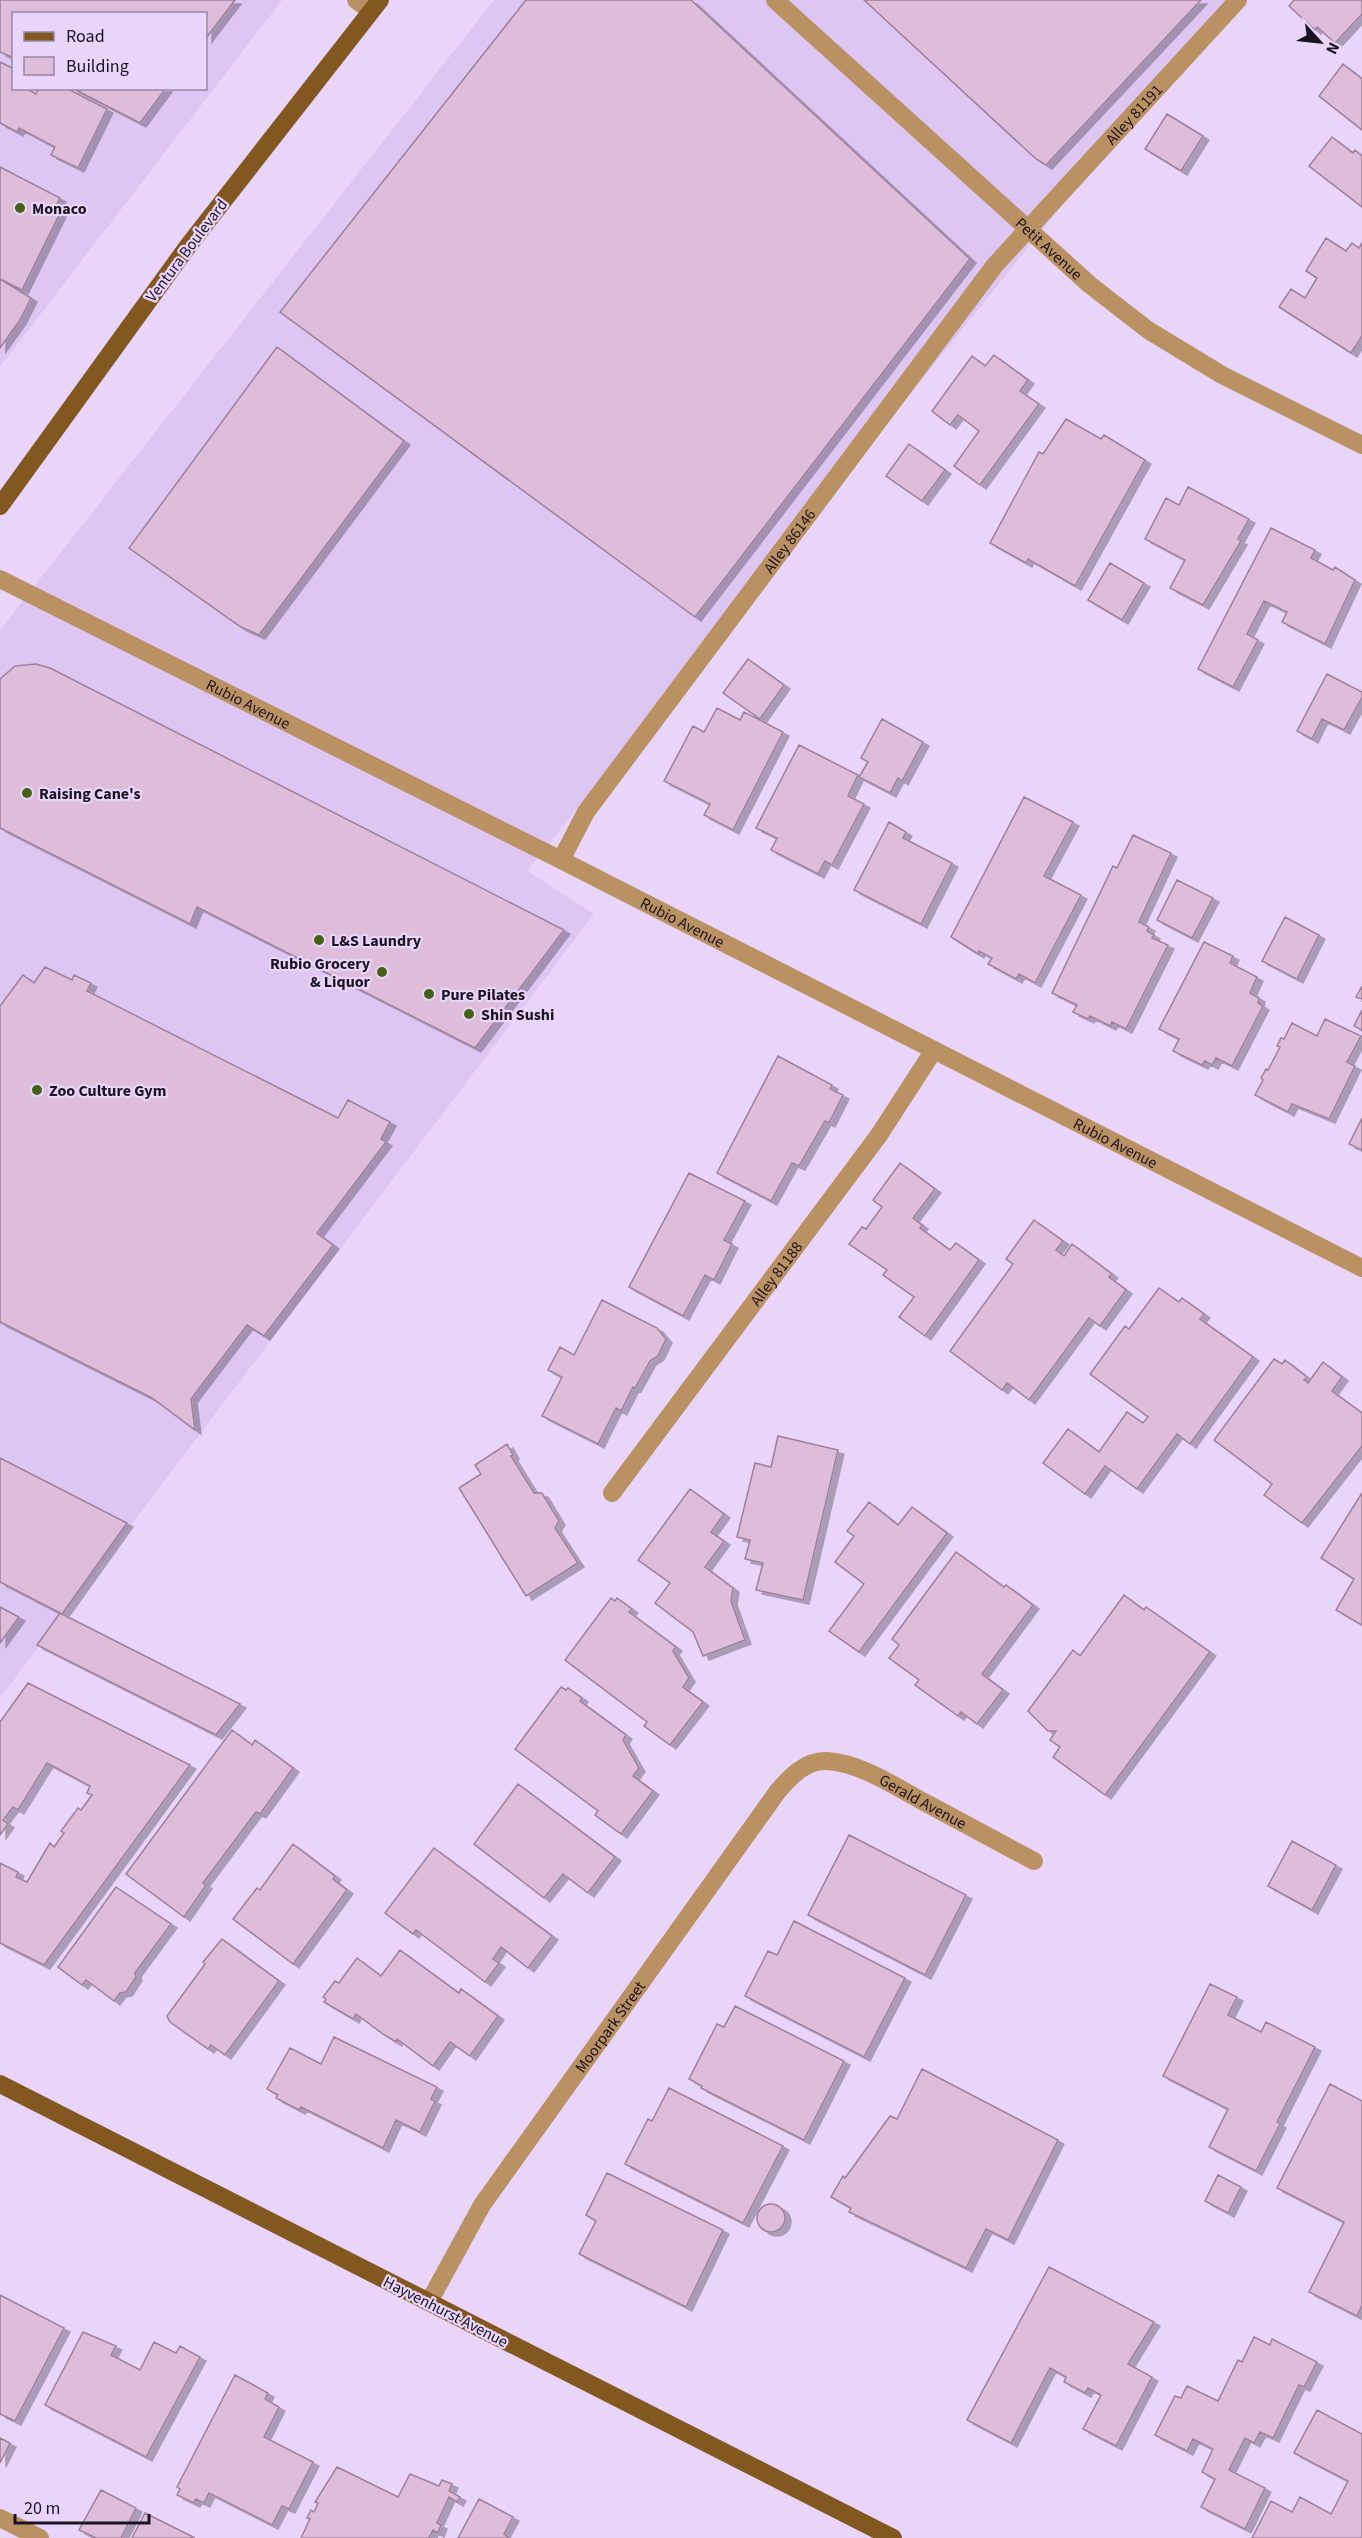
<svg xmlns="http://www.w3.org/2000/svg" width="1362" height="2538" viewBox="0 0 1362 2538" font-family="'Source Sans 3',sans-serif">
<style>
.built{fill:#ddc6f2;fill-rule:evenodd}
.building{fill:#ddbdda;stroke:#9e809b;stroke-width:1.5;filter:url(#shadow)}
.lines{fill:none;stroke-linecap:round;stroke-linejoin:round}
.minor{stroke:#ba9163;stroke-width:18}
.major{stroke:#825720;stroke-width:18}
.poi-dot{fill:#446215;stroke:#e8d5f9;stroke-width:2}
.labels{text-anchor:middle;stroke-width:4.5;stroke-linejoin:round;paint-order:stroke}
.street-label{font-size:16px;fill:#1b1420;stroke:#e8d5f9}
.poi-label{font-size:16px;font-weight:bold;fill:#1b1420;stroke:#e8d5f9;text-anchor:start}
</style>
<defs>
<filter id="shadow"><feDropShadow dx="6" dy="4" stdDeviation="0" flood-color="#0004"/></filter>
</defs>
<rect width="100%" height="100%" fill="#e8d5f9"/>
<path class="built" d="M0,0H282L0,367ZM14,14H206V88H14Z
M494,0H1227L527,871L594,914L0,1698V630Z"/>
<path class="building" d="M0,0H235L206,38V14H14V58L0,52Z
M526,0H691L970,259L695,617L280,312Z
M864,0H1201L1046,165L1036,159Z
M1294,0H1362V14L1335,43L1317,27L1315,30L1289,6Z
M0,62L14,69V88H25L36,94L39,88H66L107,109L78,168L51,155L55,147L19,128L17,132L0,123Z
M1343,64L1362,79V130L1319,96Z
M72,88H166L140,123Z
M1167,114L1203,136L1181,171L1145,149Z
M1332,137L1353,153L1355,150L1362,156V207L1309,166Z
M0,167L60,198L57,204L63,207L22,290L0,279Z
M1326,238L1346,251L1352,243L1359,248L1362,243V336L1351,353L1279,307L1291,289L1305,298L1317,278L1306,271Z
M0,279L31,298L20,320L0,348Z
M277,347L404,441L259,635L241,627L129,548Z
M994,355L1028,380L1020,391L1039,404L980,485L954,466L979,431L958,415L950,425L932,411L972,356L985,366Z
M1066,419L1101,439L1104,435L1145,460L1075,586L1028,559L1026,563L990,543L1039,452L1043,454Z
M909,444L945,470L922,501L886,476Z
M1188,487L1249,519L1238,539L1241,541L1203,605L1170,588L1185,560L1145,539L1166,498L1179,505Z
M1271,528L1315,550L1311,558L1333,570L1335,567L1355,580L1325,644L1282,622L1287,612L1264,601L1247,634L1258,640L1233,687L1198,669Z
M1110,563L1144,583L1122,620L1088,600Z
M748,659L784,685L760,719L723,693Z
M36,664L50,668L564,930L475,1048L197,907L190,924L0,828V679L15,666Z
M1327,674L1362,692V697L1344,730L1322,719L1312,739L1297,731Z
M717,708L740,720L744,712L783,732L733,830L704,815L710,804L664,781L693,726L704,732Z
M882,719L923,742L902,781L898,778L890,793L859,777L868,762L861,758Z
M799,745L858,775L848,796L864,804L832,865L825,861L818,874L771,850L777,838L756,828Z
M1024,797L1073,822L1044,876L1081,895L1035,983L1019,974L1016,979L988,964L992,958L979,951L978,954L951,937Z
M889,822L906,832L903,838L952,863L921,924L854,890Z
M1133,835L1171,853L1139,922L1149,927L1147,931L1154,935L1152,938L1168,945L1126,1029L1112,1022L1110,1026L1090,1016L1088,1019L1073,1012L1077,1005L1052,993L1113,866L1117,868Z
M1177,880L1213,898L1192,938L1157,920Z
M1285,917L1319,935L1297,979L1262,961Z
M1204,942L1233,956L1230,963L1257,977L1250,993L1259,998L1258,1003L1263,1006L1232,1066L1216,1058L1212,1065L1205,1061L1202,1065L1173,1051L1179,1039L1159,1029Z
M45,967L72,980L74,975L91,983L87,991L338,1118L348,1100L390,1122L381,1139L386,1142L317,1233L333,1245L264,1336L247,1325L191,1399L195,1430L152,1398L0,1322V1006L23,975L34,983Z
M1362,986V999L1356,997Z
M1362,1010V1030L1354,1026Z
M1325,1019L1361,1036L1347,1062L1355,1066L1329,1119L1292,1104L1288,1112L1255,1095L1263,1080L1261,1078L1266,1069L1268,1070L1280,1047L1277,1046L1281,1038L1284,1039L1292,1023L1317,1036Z
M778,1056L832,1085L830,1089L843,1095L829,1123L825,1121L799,1166L792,1163L771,1201L717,1173Z
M1362,1118V1150L1349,1144Z
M900,1163L935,1189L913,1218L922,1225L920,1228L950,1250L956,1243L979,1260L925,1336L899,1317L914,1297L883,1275L887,1270L849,1244L862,1227L866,1229L882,1207L873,1200Z
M689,1173L745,1201L724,1240L732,1244L714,1280L705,1275L683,1316L629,1287Z
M1034,1220L1063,1241L1056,1250L1064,1256L1072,1244L1112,1274L1109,1277L1126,1290L1100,1326L1089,1318L1029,1400L1007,1383L1002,1390L950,1351L1013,1264L1006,1259Z
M1159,1288L1179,1302L1182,1298L1204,1314L1200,1319L1253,1357L1190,1444L1177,1434L1137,1489L1105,1466L1085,1494L1043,1463L1068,1429L1099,1452L1127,1412L1143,1423L1148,1417L1090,1374L1125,1326L1129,1329Z
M602,1300L657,1328L666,1339L658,1356L650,1361L635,1388L633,1387L621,1411L616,1408L598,1444L542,1416L562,1377L548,1370L560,1347L574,1355Z
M1274,1359L1282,1364L1285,1360L1307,1377L1304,1380L1308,1383L1323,1362L1342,1377L1332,1391L1362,1413V1446L1302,1523L1264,1495L1272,1484L1214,1440Z
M778,1436L838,1450L803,1600L756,1590L763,1563L745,1559L750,1540L737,1537L755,1463L771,1467Z
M507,1444L513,1455L511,1456L534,1493H542L559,1521L555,1528L578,1563L526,1596L459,1488L481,1474L475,1465Z
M0,1458L127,1523L62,1614L0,1582Z
M690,1489L724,1514L711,1532L724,1541L705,1567L733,1588L731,1601L745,1640L703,1656L693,1632L655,1603L670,1583L638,1560Z
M1362,1493V1625L1336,1610L1354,1579L1321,1558Z
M869,1502L898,1525L912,1507L947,1533L859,1652L829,1631L864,1584L835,1562L854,1536L847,1531Z
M956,1552L1004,1587L1006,1585L1033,1605L982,1674L1003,1690L977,1724L961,1712L958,1716L915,1685L919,1680L889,1658L899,1645L892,1639Z
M1124,1595L1144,1610L1146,1607L1210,1652L1105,1795L1053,1757L1060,1747L1050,1740L1056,1731H1048L1028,1711L1073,1650L1080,1656Z
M611,1598L615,1601L617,1598L632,1609L629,1612L676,1647L673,1651L689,1678L683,1687L703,1702L670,1745L644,1726L647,1722L565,1660Z
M0,1607L19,1617L0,1643Z
M60,1613L62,1614L240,1704L216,1735L37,1645Z
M28,1683L190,1765L44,1965L0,1943V1863L18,1872L16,1877L27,1882L50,1843L54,1847L64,1833L61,1831L78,1808L81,1810L92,1795L87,1793L90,1786L47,1763L18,1810L13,1807L3,1820L8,1824L0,1835V1722Z
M561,1687L566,1690L568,1688L582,1698L580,1701L626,1735L623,1740L639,1768L633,1776L653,1791L621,1834L595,1815L598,1811L515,1749Z
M232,1730L252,1745L255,1740L293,1768L260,1814L256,1812L203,1883L206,1885L184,1917L126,1874Z
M518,1784L615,1857L588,1893L563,1874L544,1898L474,1844Z
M849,1835L966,1895L925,1975L808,1915Z
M1292,1841L1336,1865L1312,1910L1268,1886Z
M293,1844L335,1876L333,1879L347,1890L293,1964L233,1919L257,1888L260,1890Z
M434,1848L552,1936L528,1968L501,1947L493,1959L499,1963L485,1982L416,1930L413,1934L385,1913Z
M116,1887L171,1924L135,1973L136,1977L126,1992L120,1993L114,2001L86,1980L82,1985L58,1967Z
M794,1921L905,1978L864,2057L745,1996L768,1951L777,1955Z
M222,1939L279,1981L225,2055L211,2045L208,2049L170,2022L167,2016L205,1964L203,1962Z
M400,1950L459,1993L461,1989L498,2016L470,2056L450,2042L433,2066L397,2039L396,2042L383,2034L356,2014L353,2019L324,2002L326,1999L323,1997L335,1981L339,1983L357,1958L381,1976Z
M1210,1984L1237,1997L1228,2015L1261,2032L1266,2022L1315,2047L1277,2122L1280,2124L1256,2171L1209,2147L1228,2109L1163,2076Z
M735,2006L844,2061L804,2140L701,2088L702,2086L689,2079L717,2024L724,2027Z
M334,2037L437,2087L431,2099L435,2101L420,2132L396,2120L383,2148L301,2107L299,2110L276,2098L278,2095L267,2089L290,2048L321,2064Z
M922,2069L1058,2140L1008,2240L986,2229L966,2268L849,2212L851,2208L831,2197L843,2176L845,2178L890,2116L897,2119Z
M1330,2084L1362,2101V2305L1357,2316L1309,2292L1344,2222L1277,2188Z
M669,2088L783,2146L743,2223L625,2164L648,2119L652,2121Z
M607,2173L723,2230L686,2307L579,2254L596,2221L586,2215Z
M1218,2175L1241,2187L1228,2213L1205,2201Z
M757 2218a14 14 0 1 1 28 0a14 14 0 1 1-28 0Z
M1049,2267L1154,2322L1128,2364L1152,2377L1116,2446L1083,2429L1101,2395L1088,2388L1085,2393L1064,2382L1066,2377L1050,2368L1011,2443L967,2420Z
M0,2295L64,2328L15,2421L0,2414Z
M83,2332L116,2346L111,2355L140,2370L154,2342L176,2353L180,2346L200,2357L146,2457L45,2405Z
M1254,2337L1270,2345L1272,2339L1317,2362L1304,2387L1299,2385L1273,2438L1260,2432L1254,2443L1245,2438L1229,2470L1265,2488L1245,2529L1201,2507L1215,2479L1202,2472L1213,2449L1193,2439L1187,2451L1155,2435L1175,2396L1181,2398L1187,2386L1218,2401L1238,2360L1242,2362Z
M235,2375L268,2393L265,2399L279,2407L264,2437L313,2462L289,2509L282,2506L272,2525L209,2493L204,2503L196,2499L194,2503L177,2495L180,2489L177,2487Z
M1317,2410L1362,2434V2538H1252L1271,2501L1292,2512L1300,2497L1331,2514L1348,2481L1294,2453Z
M0,2438L10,2443L0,2463Z
M337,2467L398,2497L410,2474L439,2486L442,2480L452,2484L449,2491L460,2497L457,2502L449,2497L437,2523L441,2525L438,2533L433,2530L429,2538H301L310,2519L307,2518L311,2510L314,2512L318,2503L315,2502Z
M101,2490L136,2508L121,2538H96L79,2530Z
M479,2499L513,2517L504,2534L509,2538H458Z
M145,2513L195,2538H132Z"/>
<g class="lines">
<g class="minor">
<path d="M356,0L371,11"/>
<path id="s1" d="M775,0L1090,285L1148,330L1222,375L1362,445"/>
<path id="s2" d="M0,579L561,860L1362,1268"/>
<path id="s3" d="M561,860L586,812L995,265L1238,0"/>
<path id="s4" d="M612,1493L879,1135L934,1050"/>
<path id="s5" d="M429,2302L482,2205L778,1791C791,1776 806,1760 827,1761C861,1763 896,1787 924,1802C961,1822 997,1841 1034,1861"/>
<path d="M0,2518L40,2538"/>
</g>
<path class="major" d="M0,506L188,246L380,0
M0,2084L893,2538"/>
</g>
<g class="poi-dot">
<circle cx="20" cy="208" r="6"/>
<circle cx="27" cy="793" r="6"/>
<circle cx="319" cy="940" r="6"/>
<circle cx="382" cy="972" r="6"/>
<circle cx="429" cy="994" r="6"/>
<circle cx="469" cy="1014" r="6"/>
<circle cx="37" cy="1090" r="6"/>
</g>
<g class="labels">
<g class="street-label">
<text dy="6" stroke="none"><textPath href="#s3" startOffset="942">Alley 81191</textPath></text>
<text dy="6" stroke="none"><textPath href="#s1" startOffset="370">Petit Avenue</textPath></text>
<text transform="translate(186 250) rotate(-53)" y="6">Ventura Boulevard</text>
<text dy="6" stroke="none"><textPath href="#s3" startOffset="393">Alley 86146</textPath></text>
<text dy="6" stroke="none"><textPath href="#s2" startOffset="278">Rubio Avenue</textPath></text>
<text dy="6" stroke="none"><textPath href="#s2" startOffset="764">Rubio Avenue</textPath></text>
<text dy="6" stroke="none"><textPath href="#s2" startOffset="1250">Rubio Avenue</textPath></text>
<text dy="6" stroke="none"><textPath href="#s4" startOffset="274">Alley 81188</textPath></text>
<text dy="6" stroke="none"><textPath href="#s5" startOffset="784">Gerald Avenue</textPath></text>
<text dy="6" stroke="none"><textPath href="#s5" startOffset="330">Moorpark Street</textPath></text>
<text transform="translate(446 2311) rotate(27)" y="6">Hayvenhurst Avenue</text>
</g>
<g class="poi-label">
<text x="32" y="214">Monaco</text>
<text x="39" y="799">Raising Cane's</text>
<text x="331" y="946">L&amp;S Laundry</text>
<text x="370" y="969" text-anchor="end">Rubio Grocery<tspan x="370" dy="18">&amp; Liquor</tspan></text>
<text x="441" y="1000">Pure Pilates</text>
<text x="481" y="1020">Shin Sushi</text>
<text x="49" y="1096">Zoo Culture Gym</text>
</g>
</g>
<rect x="12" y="12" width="195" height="78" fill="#e8d5f9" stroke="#9688a2" stroke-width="1.5"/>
<rect x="24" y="32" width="30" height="9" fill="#825720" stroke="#9688a2" stroke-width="1.5"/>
<text x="66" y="42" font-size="18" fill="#1b1420">Road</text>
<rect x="24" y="57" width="30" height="18" fill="#ddbdda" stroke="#9688a2" stroke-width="1.5"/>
<text x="66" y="72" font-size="18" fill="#1b1420">Building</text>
<g transform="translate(1320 42) rotate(117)" stroke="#e8d5f9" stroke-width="4.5" paint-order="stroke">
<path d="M0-4.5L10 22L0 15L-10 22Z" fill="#1b1420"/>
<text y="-9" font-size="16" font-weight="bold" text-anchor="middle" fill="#1b1420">N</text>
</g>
<path d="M15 2514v9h134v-9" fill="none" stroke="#1b1420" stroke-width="3"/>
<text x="24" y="2514" font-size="18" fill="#1b1420" stroke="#e8d5f9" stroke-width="4.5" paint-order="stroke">20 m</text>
</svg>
